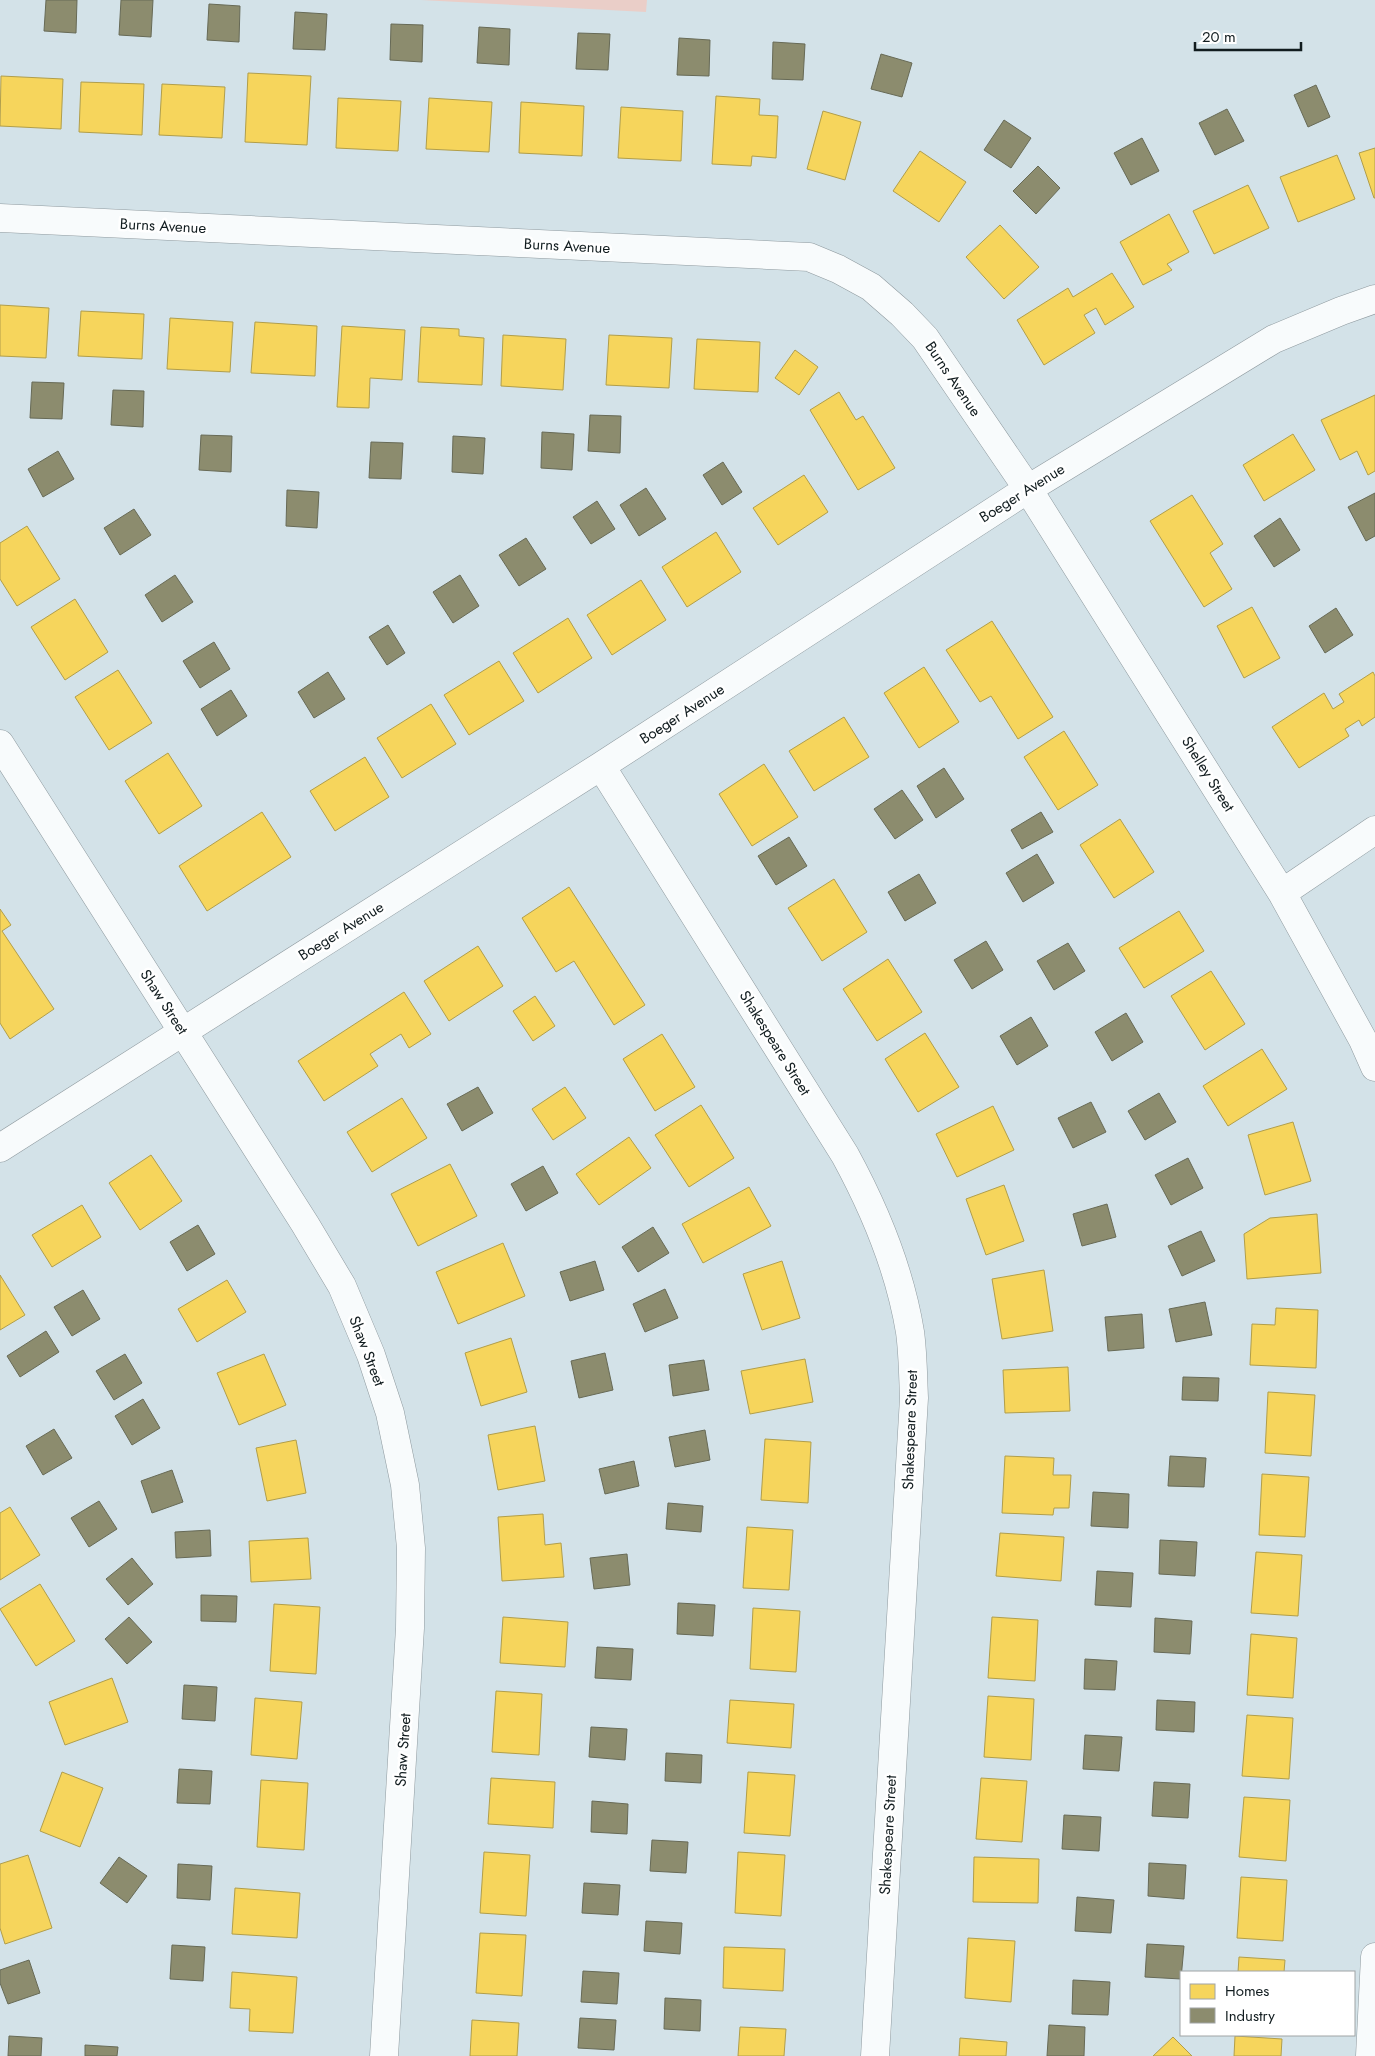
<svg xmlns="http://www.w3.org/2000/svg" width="1375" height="2056" viewBox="0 0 1375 2056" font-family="Jost,sans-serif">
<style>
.green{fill:#eacec8}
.homes{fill:#f6d55c;stroke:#b19e4a}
.industry{fill:#8c8c6e;stroke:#676a56}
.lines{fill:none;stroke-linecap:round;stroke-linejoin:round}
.minor-casing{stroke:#8f9a9f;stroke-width:29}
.minor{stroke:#f8fbfc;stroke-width:28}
.labels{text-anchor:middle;stroke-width:5;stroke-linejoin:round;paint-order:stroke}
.street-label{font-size:15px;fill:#111c1f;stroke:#fff}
</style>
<rect width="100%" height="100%" fill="#d3e2e8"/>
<path class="green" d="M421,0H647L646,12Z"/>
<path class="homes" d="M248,73L311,76L307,145L245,142Z
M1,76L63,79L61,129L0,126Z
M81,82L144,84L142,135L79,132Z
M162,84L225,87L222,138L159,135Z
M716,96L760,99L759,115L778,116L776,158L752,156L751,166L712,164Z
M338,98L401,101L398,151L336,148Z
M429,98L492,102L489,152L426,149Z
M521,102L584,106L582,156L519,153Z
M621,107L683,111L681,161L618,158Z
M823,111L861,122L845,180L807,169Z
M1375,148V198H1374L1359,153Z
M920,151L966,182L939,222L893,191Z
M1337,155L1355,199L1298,222L1280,177Z
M1248,185L1269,228L1214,254L1193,211Z
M1169,214L1189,252L1167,264L1172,270L1143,285L1120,242Z
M1000,225L1039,267L1004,299L966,257Z
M1112,273L1134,307L1105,325L1096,308L1084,315L1095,333L1044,365L1017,320L1068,288L1073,297Z
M0,305L49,308L46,358L0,356Z
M81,311L144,314L142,359L78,356Z
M170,318L233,322L230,372L167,369Z
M255,322L317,326L315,376L251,373Z
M342,326L405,330L402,380L370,378L369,408L337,407Z
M421,327L459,329V336L484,338L482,385L418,382Z
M503,335L566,339L563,390L501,386Z
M609,335L672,338L669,388L606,385Z
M697,339L760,342L758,392L694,389Z
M795,350L818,367L799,395L775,378Z
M839,392L856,420L863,416L895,468L858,490L810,410Z
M1375,395V471L1368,475L1357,451L1340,460L1321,420Z
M1293,434L1315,470L1264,501L1243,465Z
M804,475L828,512L778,545L753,508Z
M1192,495L1223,544L1210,553L1232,589L1204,607L1150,521Z
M27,526L60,579L17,606L0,579V543Z
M716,532L741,572L687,607L662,567Z
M641,580L666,620L612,655L587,615Z
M75,599L108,652L65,680L31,627Z
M1252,607L1280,658L1244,678L1217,626Z
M568,618L592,658L538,693L513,653Z
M992,621L1053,717L1018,739L991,696L980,702L946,650Z
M499,661L524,701L469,735L444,695Z
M924,667L959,722L919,748L884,693Z
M118,670L152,723L109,750L75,697Z
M1373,672L1375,676V717L1362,726L1359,720L1345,729L1349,736L1299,768L1272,727L1324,693L1333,709L1344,702L1339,694Z
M431,704L456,744L402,778L377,738Z
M844,717L869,757L814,791L789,751Z
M1064,731L1098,785L1058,810L1024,757Z
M168,753L202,806L159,834L125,781Z
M365,757L389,797L335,831L310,791Z
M764,764L798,817L752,846L719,794Z
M262,812L291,857L207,911L179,866Z
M1120,819L1154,872L1114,898L1080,845Z
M834,879L867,932L822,961L788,908Z
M569,887L645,1005L614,1025L574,961L556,972L522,918Z
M0,909L11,925L2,931L54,1009L10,1039L0,1023Z
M1179,911L1204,951L1144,988L1119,948Z
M478,946L503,986L449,1021L424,981Z
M888,959L922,1012L877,1041L843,989Z
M1211,971L1245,1024L1205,1050L1171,996Z
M404,992L431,1034L409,1048L401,1034L370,1054L378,1066L324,1101L298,1061Z
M535,996L555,1026L533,1041L513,1011Z
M925,1033L959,1087L918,1112L885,1059Z
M662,1034L695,1087L655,1111L623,1059Z
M1262,1049L1287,1089L1228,1126L1203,1086Z
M565,1087L586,1118L553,1140L532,1109Z
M402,1098L427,1138L372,1172L347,1132Z
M701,1105L734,1158L689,1187L655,1135Z
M993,1106L1014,1150L957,1177L936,1134Z
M1293,1122L1311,1181L1265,1195L1248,1135Z
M629,1137L651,1168L599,1205L576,1174Z
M151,1155L182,1201L140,1230L109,1183Z
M450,1164L477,1216L418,1246L391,1194Z
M1004,1185L1024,1241L986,1255L966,1199Z
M749,1187L771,1226L703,1263L682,1224Z
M82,1205L101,1237L52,1267L32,1235Z
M1317,1214L1321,1273L1247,1279L1244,1234L1270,1218Z
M503,1243L525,1296L458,1324L436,1272Z
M782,1261L800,1318L762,1330L743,1274Z
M1044,1270L1053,1331L1002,1339L992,1279Z
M0,1275L25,1315L0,1330Z
M227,1280L246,1312L197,1342L178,1309Z
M1276,1308L1318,1310L1316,1368L1250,1365L1252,1324L1275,1325Z
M511,1338L527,1392L481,1406L465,1353Z
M264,1354L286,1405L239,1425L217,1373Z
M805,1359L813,1402L750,1414L741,1371Z
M1068,1367L1070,1411L1005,1413L1003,1370Z
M1268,1392L1315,1395L1311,1456L1265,1453Z
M535,1426L545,1481L498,1490L488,1435Z
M765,1439L811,1442L808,1503L761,1500Z
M296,1440L306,1493L267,1501L256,1448Z
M1005,1456L1054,1458L1053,1475H1071L1069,1508H1054L1053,1515L1002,1513Z
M1262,1474L1309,1477L1305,1537L1259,1535Z
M10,1507L40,1555L0,1580V1513Z
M543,1514L545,1545L561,1543L564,1577L502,1581L498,1517Z
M747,1527L793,1530L789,1590L743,1588Z
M1000,1533L1064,1537L1061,1581L996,1576Z
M308,1538L311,1579L251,1582L249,1541Z
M1256,1552L1302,1555L1298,1616L1251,1613Z
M40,1584L75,1641L36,1666L0,1609Z
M274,1604L320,1607L316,1674L270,1671Z
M753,1608L800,1611L796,1672L750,1669Z
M503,1617L568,1622L565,1667L500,1663Z
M992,1617L1038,1620L1035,1681L988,1678Z
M1251,1634L1297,1638L1293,1698L1247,1695Z
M112,1678L128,1722L65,1745L49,1702Z
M496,1691L542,1694L539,1755L492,1752Z
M988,1696L1034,1699L1031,1760L984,1757Z
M255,1698L302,1702L297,1759L251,1755Z
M730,1700L794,1704L791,1748L727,1743Z
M1247,1715L1293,1718L1289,1779L1242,1776Z
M62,1772L103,1788L80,1847L40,1831Z
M748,1772L795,1775L790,1836L744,1833Z
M491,1778L555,1782L553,1828L488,1824Z
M981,1778L1027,1781L1022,1842L976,1839Z
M261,1780L308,1783L304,1850L257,1847Z
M1244,1797L1290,1800L1286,1861L1239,1857Z
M484,1852L530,1855L526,1916L480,1913Z
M738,1852L785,1855L781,1916L735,1913Z
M28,1855L52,1928L5,1944L0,1928V1864Z
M974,1857L1039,1859L1038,1903L973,1902Z
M1241,1877L1287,1880L1283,1941L1237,1938Z
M235,1888L300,1893L297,1938L232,1934Z
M480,1933L526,1935L522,1996L476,1993Z
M968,1938L1015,1941L1011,2002L965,1998Z
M724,1947L785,1949L783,1991L723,1988Z
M1239,1957L1285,1960L1284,1972H1238Z
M232,1972L297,1977L293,2033L249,2031L250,2009L230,2008Z
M472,2020L519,2023L517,2056H470Z
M740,2027L786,2029L784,2056H738Z
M1235,2036L1282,2039L1281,2056H1234Z
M1173,2037L1192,2056H1153Z
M960,2038L1007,2042L1006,2056H959Z"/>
<path class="industry" d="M46,0H77L76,33L44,31Z
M121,0H153L151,37L119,35Z
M209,4L240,6L239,42L207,40Z
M295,12L327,14L325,50L293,49Z
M391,24L423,25L422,62L390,60Z
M479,27L510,29L509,65L477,63Z
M578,33L610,34L608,70L576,69Z
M679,38L710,40L709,76L677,75Z
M773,42L805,44L803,80L772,79Z
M881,54L912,63L902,97L871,89Z
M1316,85L1330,117L1308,127L1294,95Z
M1227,109L1244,141L1215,155L1199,123Z
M1004,120L1031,138L1011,168L984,150Z
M1142,138L1159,171L1131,185L1114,153Z
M1038,166L1060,188L1036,214L1013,191Z
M32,382L64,383L62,419L30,418Z
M113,390L144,391L143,427L111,425Z
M590,415L621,416L620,453L588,451Z
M542,432L574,434L572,470L541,468Z
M201,435L232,436L231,472L199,470Z
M453,436L485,438L483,474L452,472Z
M371,442L403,443L401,479L369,478Z
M58,451L74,479L43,497L28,469Z
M723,462L742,492L722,505L703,475Z
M646,488L666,519L639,536L620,505Z
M287,490L319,492L317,528L286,526Z
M1375,493V536L1366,541L1348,507Z
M597,501L615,529L591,544L573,517Z
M134,509L151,535L120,555L104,528Z
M1280,518L1300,550L1274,567L1254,536Z
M526,538L546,569L519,586L499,555Z
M175,575L193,602L162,622L145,595Z
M460,575L479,606L453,623L433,592Z
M1336,608L1353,635L1325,653L1309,626Z
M388,625L405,653L387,665L369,637Z
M214,642L230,669L200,688L183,661Z
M328,672L345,699L314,718L298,692Z
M231,690L247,716L217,736L201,709Z
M944,768L964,799L936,818L917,786Z
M902,790L923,820L895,839L874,809Z
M1041,812L1053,832L1022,849L1011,830Z
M789,837L807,866L776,885L758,856Z
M1037,854L1054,883L1023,902L1006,873Z
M919,874L936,903L905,921L888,892Z
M986,941L1003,970L972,989L954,960Z
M1068,943L1085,971L1054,990L1037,961Z
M1126,1013L1143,1042L1112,1061L1095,1032Z
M1031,1017L1048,1046L1017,1065L1000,1036Z
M478,1087L493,1113L462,1131L447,1104Z
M1159,1093L1176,1122L1145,1140L1128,1111Z
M1091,1102L1106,1132L1073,1148L1058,1118Z
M1188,1158L1203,1188L1171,1205L1155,1175Z
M543,1166L558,1193L526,1211L511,1184Z
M1107,1204L1116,1237L1082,1246L1073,1214Z
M198,1225L215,1254L187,1271L170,1242Z
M653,1227L669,1253L638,1272L622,1247Z
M1201,1231L1215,1261L1182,1276L1168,1246Z
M595,1261L604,1290L570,1301L560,1272Z
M665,1289L678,1318L645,1332L633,1304Z
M83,1290L100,1319L72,1336L54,1307Z
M1205,1302L1212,1335L1176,1342L1169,1309Z
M1142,1314L1144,1348L1108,1351L1105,1317Z
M46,1331L59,1352L20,1377L7,1356Z
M605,1353L613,1390L579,1398L571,1361Z
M125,1354L142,1383L114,1400L96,1371Z
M704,1360L709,1390L673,1396L669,1365Z
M1183,1377L1219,1378L1218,1401L1182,1400Z
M143,1399L160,1428L132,1445L115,1416Z
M54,1429L72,1458L43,1475L26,1446Z
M705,1430L710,1460L675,1467L669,1437Z
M1170,1456L1206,1458L1204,1487L1168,1486Z
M634,1461L639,1486L605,1494L599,1469Z
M172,1470L183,1502L152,1513L141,1481Z
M1093,1492L1129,1494L1128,1528L1091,1526Z
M99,1501L117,1529L89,1547L71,1518Z
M668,1503L703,1506L701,1532L666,1529Z
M210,1530L211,1556L176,1558L175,1532Z
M1160,1540L1197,1542L1195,1576L1159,1574Z
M627,1554L630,1585L594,1589L590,1558Z
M132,1558L153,1584L128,1605L106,1579Z
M1097,1571L1133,1573L1131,1607L1095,1605Z
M201,1595L237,1596L236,1622L201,1621Z
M678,1603L715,1605L713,1636L677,1634Z
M129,1617L152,1642L127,1664L105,1639Z
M1155,1618L1192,1621L1190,1654L1154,1652Z
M597,1647L633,1649L631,1680L595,1678Z
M1085,1659L1117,1661L1115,1690L1084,1689Z
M184,1685L217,1687L215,1721L182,1719Z
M1157,1700L1195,1702L1194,1732L1156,1730Z
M591,1727L627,1729L625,1760L589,1757Z
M1085,1735L1122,1737L1119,1771L1083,1769Z
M666,1753L702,1755L701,1783L665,1781Z
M179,1769L212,1771L210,1804L177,1803Z
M1154,1782L1190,1784L1188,1818L1152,1816Z
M592,1801L628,1804L627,1834L591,1832Z
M1064,1815L1101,1817L1099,1851L1062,1849Z
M652,1840L688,1842L686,1873L650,1871Z
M119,1857L147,1876L127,1903L100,1883Z
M1149,1863L1186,1865L1184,1899L1148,1896Z
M178,1864L212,1866L210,1900L177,1898Z
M584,1883L620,1885L618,1915L582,1913Z
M1077,1897L1114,1900L1111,1933L1075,1931Z
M646,1921L682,1923L680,1954L644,1951Z
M1147,1944L1184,1946L1181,1979L1145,1977Z
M172,1945L205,1947L203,1981L170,1979Z
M29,1960L40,1993L8,2004L0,1983V1970Z
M583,1971L619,1973L617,2004L581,2002Z
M1073,1980L1110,1982L1108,2015L1072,2014Z
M665,1998L701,2000L700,2031L664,2029Z
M580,2018L616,2020L614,2050L578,2048Z
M1049,2025L1085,2027L1084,2056H1047Z
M9,2036L42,2038L41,2056H8Z
M85,2045L118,2047L117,2056H85Z"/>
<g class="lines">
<defs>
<path id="minor" d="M0,218L809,257L838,269L871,287L902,314L925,338L1028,489L1282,893L1363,1040L1375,1067
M0,744L305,1224L342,1286L371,1355L390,1413L405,1485L411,1548L410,1628L384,2056
M601,766L845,1155C875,1210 900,1271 910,1332C913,1354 913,1376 914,1398L875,2056
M1282,893L1375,830
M0,1148L601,766L1028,489L1274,339L1341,311L1375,299
M1370,2056L1375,1957"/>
</defs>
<use href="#minor" class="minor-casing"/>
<use href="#minor" class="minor"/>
</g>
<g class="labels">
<g class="street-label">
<text transform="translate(163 226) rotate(3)" y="5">Burns Avenue</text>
<text transform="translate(567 246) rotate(3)" y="5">Burns Avenue</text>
<text transform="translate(953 379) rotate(56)" y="5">Burns Avenue</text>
<text transform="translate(1022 493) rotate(-32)" y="5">Boeger Avenue</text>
<text transform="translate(682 714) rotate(-33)" y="5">Boeger Avenue</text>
<text transform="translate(1208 774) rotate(58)" y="5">Shelley Street</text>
<text transform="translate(341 931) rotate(-32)" y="5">Boeger Avenue</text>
<text transform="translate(164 1002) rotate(57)" y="5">Shaw Street</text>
<text transform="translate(775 1043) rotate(58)" y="5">Shakespeare Street</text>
<text transform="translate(367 1351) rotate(69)" y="5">Shaw Street</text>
<text transform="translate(910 1430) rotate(-88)" y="5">Shakespeare Street</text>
<text transform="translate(403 1750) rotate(-86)" y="5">Shaw Street</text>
<text transform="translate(888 1835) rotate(-87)" y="5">Shakespeare Street</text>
</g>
</g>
<rect x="1180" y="1971" width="175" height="65" fill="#ffffff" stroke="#a0a4a5"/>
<rect x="1190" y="1984" width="25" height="15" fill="#f6d55c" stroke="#a0a4a5"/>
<text x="1225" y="1996" font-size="15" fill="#111c1f">Homes</text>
<rect x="1190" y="2008" width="25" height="15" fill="#8c8c6e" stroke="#a0a4a5"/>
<text x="1225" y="2021" font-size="15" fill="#111c1f">Industry</text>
<path d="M1195 42v8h106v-8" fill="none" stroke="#111c1f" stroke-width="2.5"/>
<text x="1202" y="42" font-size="15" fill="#111c1f" stroke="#ffffff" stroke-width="4" paint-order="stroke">20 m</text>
</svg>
